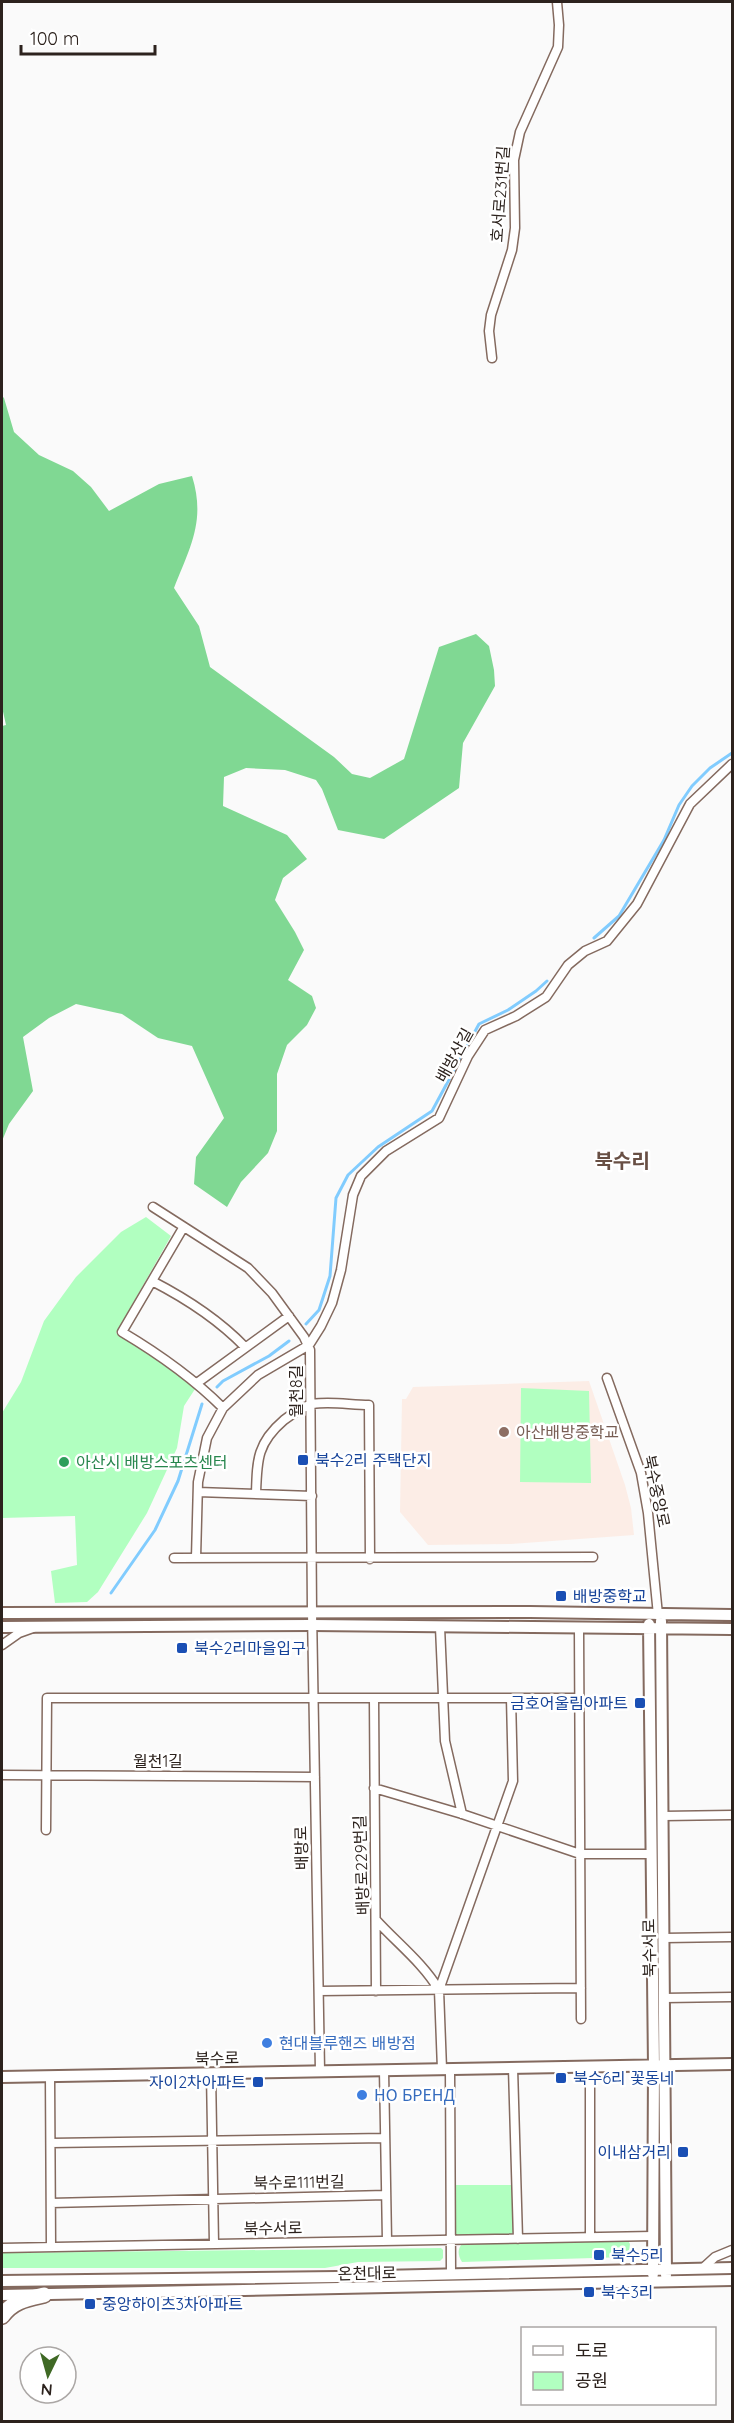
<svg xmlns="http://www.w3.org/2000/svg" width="734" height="2423" viewBox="0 0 734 2423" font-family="Quicksand,'Noto Sans KR',sans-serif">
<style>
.built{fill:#fcede6}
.green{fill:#b1ffc0}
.forest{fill:#80d893}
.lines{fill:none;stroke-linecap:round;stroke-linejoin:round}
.stream{stroke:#81ccfe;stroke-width:3}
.minor-casing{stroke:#846a5f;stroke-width:11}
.tertiary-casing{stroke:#846a5f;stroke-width:14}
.trunk-casing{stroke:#846a5f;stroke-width:18}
.minor{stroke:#fff;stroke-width:8}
.tertiary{stroke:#fff;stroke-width:10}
.trunk{stroke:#fff;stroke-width:15}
.education-dot{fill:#8d6e63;stroke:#fff;stroke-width:2}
.transit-dot{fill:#1a4fb4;stroke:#fff;stroke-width:2}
.leisure-dot{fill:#2e9e5b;stroke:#fff;stroke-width:2}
.shop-dot{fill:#3f7fe0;stroke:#fff;stroke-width:2}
.labels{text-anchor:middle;stroke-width:5;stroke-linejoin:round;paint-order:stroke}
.street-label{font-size:16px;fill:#2c221d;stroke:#fff}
.education-label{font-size:16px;fill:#785e54;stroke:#fff;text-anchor:start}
.transit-label{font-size:16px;fill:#164399;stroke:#fff;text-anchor:start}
.leisure-label{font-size:16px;fill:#27864d;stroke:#fff;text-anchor:start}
.shop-label{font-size:16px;fill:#366cbe;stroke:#fff;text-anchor:start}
.quarter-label{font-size:20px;font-weight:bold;fill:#684f44;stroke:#fff}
</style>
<rect width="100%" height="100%" fill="#fafafa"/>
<path class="built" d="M589,1381L625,1485L631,1508L634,1535L511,1544L428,1545L400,1512L402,1399H406L413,1387Z"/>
<path class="green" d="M146,1217L171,1236L116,1333L156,1357L195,1389L184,1406L177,1448L147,1513L98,1592L87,1602L55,1603L51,1571L77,1565L75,1516L2,1518V1413L21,1382L44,1321L76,1277L121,1232Z
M521,1388L589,1391L591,1483L520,1482Z
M454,2185H512L513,2232L510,2236L458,2237L455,2234Z
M628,2241L630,2244L628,2257L462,2262C458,2255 457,2250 462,2244Z
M441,2248L443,2250V2258L440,2261L358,2262L325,2268H2V2253Z"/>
<path class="forest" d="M2,396L4,398L14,432L39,455L73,471L91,487L109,511L159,484L192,476C206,521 190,547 174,588L199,626L210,667L334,757L352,774L370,778L404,759L439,647L476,634L489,646L494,670L495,686L463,743L459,788L384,839L338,830L322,789L316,780L285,770L246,768L224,777L223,806L287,835L307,859L283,878L275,900L295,932L304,950L288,980L312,996L316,1008L307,1025L287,1045L277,1074V1131L268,1153L241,1182L227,1207L194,1184L196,1157L224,1118L192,1046L158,1038L122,1014L76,1004L49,1018L23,1037L33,1091L9,1124L2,1141V726L6,725L2,707Z"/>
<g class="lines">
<path class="stream" d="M594,938L619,916L664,840L679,805L692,786L710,768L732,753
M306,1324L319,1310L330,1276L336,1198L348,1175L378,1147L432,1111L479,1024L508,1010L536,991L547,981
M217,1387L223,1381L269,1356L289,1341
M111,1593L155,1530L178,1481L202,1404"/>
<defs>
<path id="minor" d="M492,358L489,331L491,315L512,250L515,228L514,160L520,132L558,47L559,25L557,2
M153,1207L248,1268L272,1293L304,1337L310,1350L312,1612L320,2071
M183,1228L122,1332C159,1354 192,1377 223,1408
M152,1281C187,1299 218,1319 245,1347
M607,1378L641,1473L648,1513L658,1615
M197,1383L289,1316
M198,1492L312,1496
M256,1494C257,1460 257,1443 284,1420C292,1414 303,1406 313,1404C330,1401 351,1405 369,1405L370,1559
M174,1558L593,1557
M196,1558L198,1482L207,1438L223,1408L258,1375L309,1345L321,1326L332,1303L341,1270L353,1195L361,1176L386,1151L439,1118L468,1056L485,1030L516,1016L546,997L568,965L585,951L607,941L637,904L690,804L732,764
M440,1627L445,1741L462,1814
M579,1629L581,2019
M2,1645L19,1633L33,1628
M374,1698L376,1991
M2,1775L315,1777
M374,1788L462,1814L580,1854H652
M663,1816L732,1815
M46,1830L47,1698H579
M376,1920C397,1943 423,1963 439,1990
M664,1938L732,1937
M319,1991L581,1988
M664,1998L732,1997
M513,2068L518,2239
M442,2069L439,1990L513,1781L511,1698
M450,2069L451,2273
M384,2070L387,2241
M211,2073L214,2244
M50,2076L51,2247
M51,2143L385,2138
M51,2203L386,2195
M590,2237V2067
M2,2248L653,2236
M703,2268L715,2257L732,2250"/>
<path id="tertiary" d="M2,1613L530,1612L732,1615
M661,1621L666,2275
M649,1624L654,2066L653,2274
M2,1627L312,1625L732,1629
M2,2077L732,2064
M2,2281L337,2277L732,2268
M2,2295L732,2280"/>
<path id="trunk" d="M2,2316C13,2301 26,2299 44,2295"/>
</defs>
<use href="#minor" class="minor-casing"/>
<use href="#tertiary" class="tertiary-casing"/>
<use href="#trunk" class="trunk-casing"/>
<use href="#minor" class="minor"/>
<use href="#tertiary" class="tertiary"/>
<use href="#trunk" class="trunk"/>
</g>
<circle class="education-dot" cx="504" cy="1432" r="6"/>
<g class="transit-dot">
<rect x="297" y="1454" width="12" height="12" rx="3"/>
<rect x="555" y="1590" width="12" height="12" rx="3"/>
<rect x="176" y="1642" width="12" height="12" rx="3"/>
<rect x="634" y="1697" width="12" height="12" rx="3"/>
<rect x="555" y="2072" width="12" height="12" rx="3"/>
<rect x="252" y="2076" width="12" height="12" rx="3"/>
<rect x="677" y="2146" width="12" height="12" rx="3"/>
<rect x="593" y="2249" width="12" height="12" rx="3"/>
<rect x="583" y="2286" width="12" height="12" rx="3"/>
<rect x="84" y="2298" width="12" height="12" rx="3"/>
</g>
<circle class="leisure-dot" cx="64" cy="1462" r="6"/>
<g class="shop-dot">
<circle cx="267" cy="2043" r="6"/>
<circle cx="362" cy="2095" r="6"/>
</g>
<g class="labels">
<g class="street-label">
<text transform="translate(500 194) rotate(-86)" y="6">호서로231번길</text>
<text transform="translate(454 1055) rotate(-61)" y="6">배방산길</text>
<text transform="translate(296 1391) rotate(-90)" y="6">월천8길</text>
<text transform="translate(657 1491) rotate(78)" y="6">북수중앙로</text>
<text x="158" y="1767">월천1길</text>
<text transform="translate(301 1848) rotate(-91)" y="6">배방로</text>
<text transform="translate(361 1865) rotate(-92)" y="6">배방로229번길</text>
<text transform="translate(649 1948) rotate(-91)" y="6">북수서로</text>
<text transform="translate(217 2058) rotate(-1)" y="6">북수로</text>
<text transform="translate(299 2182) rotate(-1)" y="6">북수로111번길</text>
<text transform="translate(273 2228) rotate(-1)" y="6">북수서로</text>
<text transform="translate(367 2273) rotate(-1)" y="6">온천대로</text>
</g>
<g class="education-label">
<text x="516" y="1438">아산배방중학교</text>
</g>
<g class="transit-label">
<text x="315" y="1466">북수2리 주택단지</text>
<text x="573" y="1602">배방중학교</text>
<text x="194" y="1654">북수2리마을입구</text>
<text x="628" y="1709" text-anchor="end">금호어울림아파트</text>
<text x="573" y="2084">북수6리 꽃동네</text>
<text x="246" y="2088" text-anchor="end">자이2차아파트</text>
<text x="671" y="2158" text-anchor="end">이내삼거리</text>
<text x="611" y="2261">북수5리</text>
<text x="601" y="2298">북수3리</text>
<text x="102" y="2310">중앙하이츠3차아파트</text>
</g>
<g class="leisure-label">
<text x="76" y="1468">아산시 배방스포츠센터</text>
</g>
<g class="shop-label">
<text x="279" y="2049">현대블루핸즈 배방점</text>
<text x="374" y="2101">НО БРЕНД</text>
</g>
<g class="quarter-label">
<text x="622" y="1168">북수리</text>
</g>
</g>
<rect width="734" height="2423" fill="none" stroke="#2c221d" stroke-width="6"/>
<rect x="521" y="2327" width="195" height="78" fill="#ffffff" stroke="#aba7a5" stroke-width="1.5"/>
<rect x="533" y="2346" width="30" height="9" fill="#ffffff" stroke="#aba7a5" stroke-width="1.5"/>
<text x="575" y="2357" font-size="18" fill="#2c221d">도로</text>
<rect x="533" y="2372" width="30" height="18" fill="#b1ffc0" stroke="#aba7a5" stroke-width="1.5"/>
<text x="575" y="2387" font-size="18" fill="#2c221d">공원</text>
<g transform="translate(48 2375) rotate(185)"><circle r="28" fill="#ffffff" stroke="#aba7a5" stroke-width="1.5"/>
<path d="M0-4.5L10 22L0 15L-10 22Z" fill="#3f6925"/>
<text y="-9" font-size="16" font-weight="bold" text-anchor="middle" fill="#2c221d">N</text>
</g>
<path d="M21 45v9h134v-9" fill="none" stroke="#2c221d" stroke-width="3"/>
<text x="30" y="45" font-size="18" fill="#2c221d" stroke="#ffffff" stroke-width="4.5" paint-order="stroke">100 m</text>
</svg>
